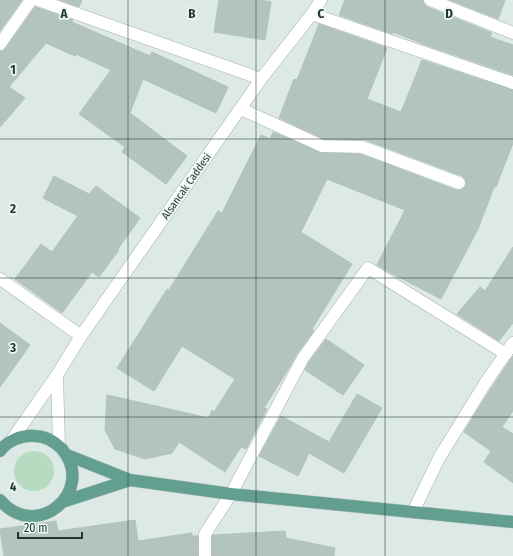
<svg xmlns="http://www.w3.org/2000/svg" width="513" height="556" viewBox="0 0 513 556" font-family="'Fira Sans Condensed',sans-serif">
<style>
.green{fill:#b6dbc1}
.building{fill:#b3c4bd;stroke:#b0c3bb}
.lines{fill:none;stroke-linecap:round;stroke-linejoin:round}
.minor-casing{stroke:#a0b0ab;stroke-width:13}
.major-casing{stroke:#bcc3c2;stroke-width:13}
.minor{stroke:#fff;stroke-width:12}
.major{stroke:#629f91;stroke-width:12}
.grid{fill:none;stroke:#1f3832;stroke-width:1;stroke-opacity:0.55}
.labels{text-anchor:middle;stroke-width:3.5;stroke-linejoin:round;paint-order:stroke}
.street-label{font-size:11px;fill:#1f3832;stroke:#edf6f2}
.grid-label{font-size:13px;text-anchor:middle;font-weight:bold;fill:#1f3832;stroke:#edf6f2;stroke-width:3.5;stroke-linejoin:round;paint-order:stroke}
</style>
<rect width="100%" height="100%" fill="#dde9e4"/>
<path class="green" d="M14 471a20 20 0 1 1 40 0a20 20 0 1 1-40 0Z"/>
<path class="building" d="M0,0H22L0,31Z
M60,0H82L79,7Z
M219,0H261L271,2L265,40L214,32Z
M345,0H423L424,4L427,7L492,33L490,37L513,45V75L426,45L393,32V34L339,15Z
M450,0H505L498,19Z
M35,7L73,20L72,22L150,56L152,52L228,87L216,113L143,79L130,113L187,156L166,184L122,152L125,147L79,114L111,70L76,54L75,56L46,43L9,87L25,98L0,127V51H3L6,48Z
M319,24L387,48L367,99L401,112L422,60L513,90V143L496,187H494L478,229L441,299L387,271L377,265L405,210L327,179L301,232L352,264L312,329L314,331L297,354L289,368L264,408L267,409L246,449L241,447L225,472L179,442L172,453L145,459L115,449L105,430L107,395L209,418L212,410L214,412L235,379L182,346L154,391L117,368L167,289L169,290L218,211L222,213L261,135L270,139L273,132L322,153L361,154L456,190H461L464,188L466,186V181L464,178L462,176L365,140L324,139L279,118L294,79L297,80Z
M54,176L89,194L96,186L140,218L118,249L119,250L99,277L92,272L62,313L15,279L41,244L52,252L78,216L43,198Z
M513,247V323L499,341L463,318L457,314L480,287L485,291Z
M0,323L30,345L0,387Z
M326,339L364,365L343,395L305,370L309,362Z
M513,356V411L502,427L513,434V483L484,462L491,451L464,432L486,396Z
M357,394L382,408L344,473L309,453L298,476L259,456L281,416L329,442Z
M135,520L138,541L192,533V536H198V556H4L0,529L56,521L58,531Z
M285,531L286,538L335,548L334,556H212V536L213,535Z"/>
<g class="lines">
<defs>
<path id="minor" d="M38,0L261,79
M430,0L513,33
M312,14L513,83
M0,44L31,0
M241,109L322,146L362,147L459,183
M0,279L81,336
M57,375L81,336L261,79L312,14L321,0
M11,441L57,375L59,446
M413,512L439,458L486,382L513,343
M205,556V534L231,494L303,358L368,268L506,354"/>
<path id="major" d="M0,451C8,440 22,435 35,436C45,436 55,442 62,449C97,491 36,543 0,500
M130,480L231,494L513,522
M62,502L130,480L67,455"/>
</defs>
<use href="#minor" class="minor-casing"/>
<use href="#major" class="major-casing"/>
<use href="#minor" class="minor"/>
<use href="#major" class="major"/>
</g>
<path class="grid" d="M128,0V556M256,0V556M385,0V556M0,139H513M0,278H513M0,417H513"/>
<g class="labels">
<g class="street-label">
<text transform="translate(186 186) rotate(-55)" y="4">Alsancak Caddesi</text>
</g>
</g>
<g class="grid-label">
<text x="64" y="18">A</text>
<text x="192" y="18">B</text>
<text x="321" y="18">C</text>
<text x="449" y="18">D</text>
<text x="13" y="74">1</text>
<text x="13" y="213">2</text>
<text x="13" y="352">3</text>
<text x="13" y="491">4</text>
</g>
<path d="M18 532v6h64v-6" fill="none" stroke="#1f3832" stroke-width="2"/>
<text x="24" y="532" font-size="12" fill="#1f3832" stroke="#edf6f2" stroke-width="3" paint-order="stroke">20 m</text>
</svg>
